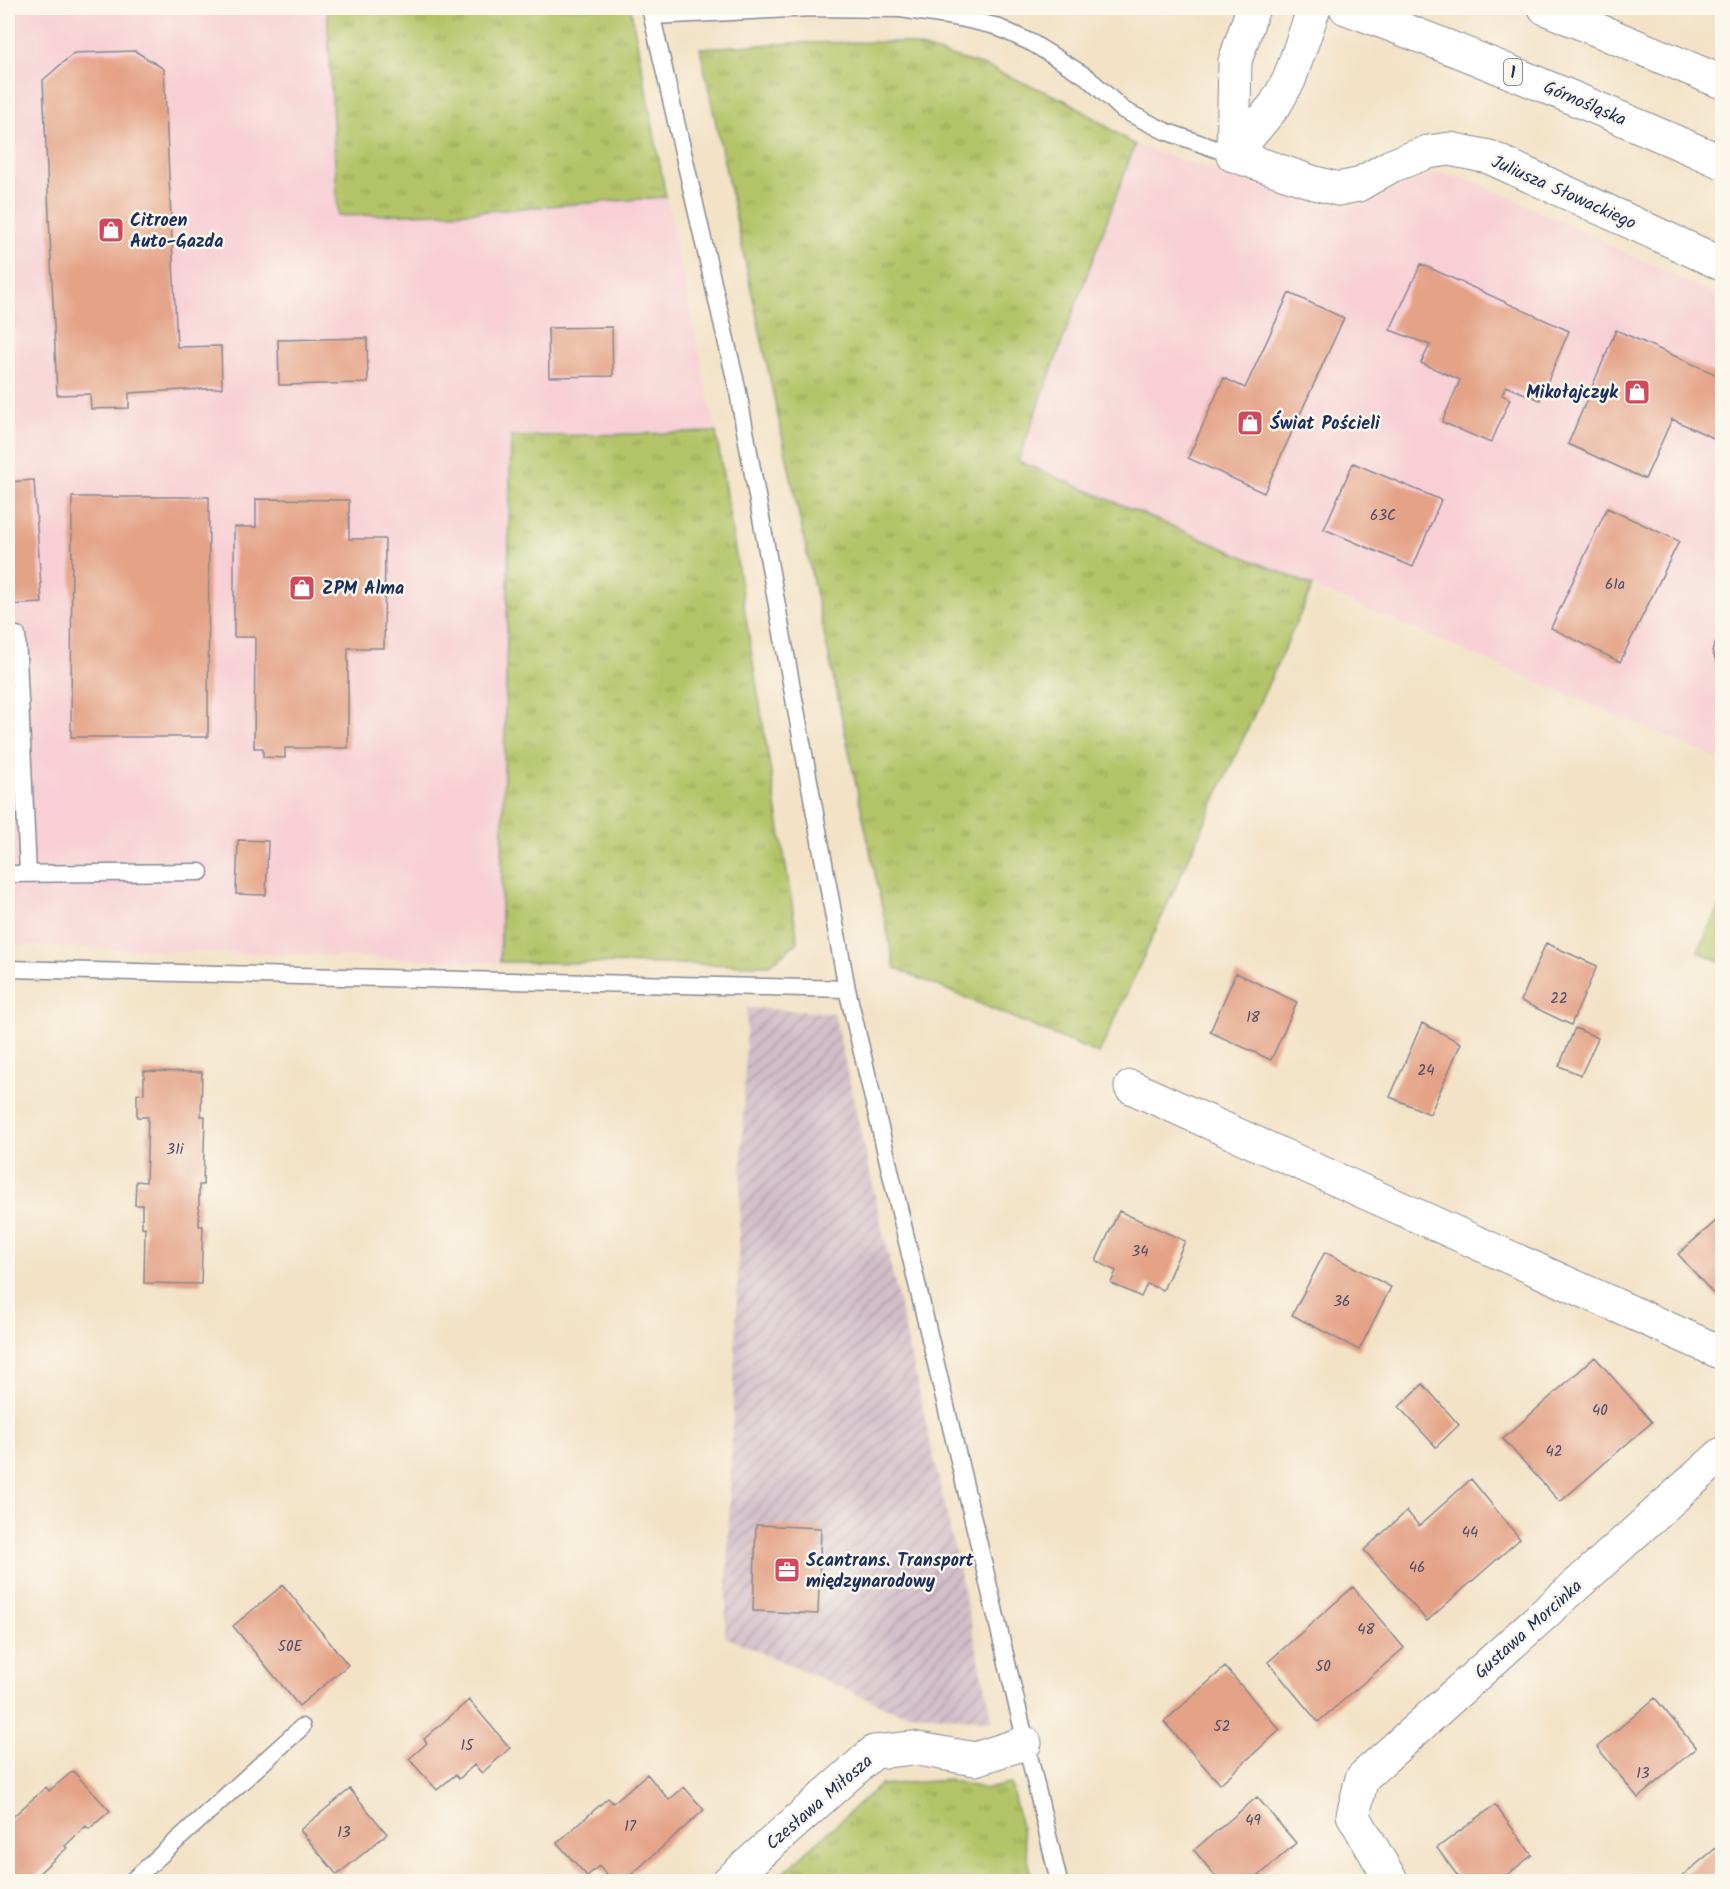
<svg xmlns="http://www.w3.org/2000/svg" width="1730" height="1889" viewBox="0 0 1730 1889" font-family="Kalam,sans-serif">
<style>
.built{fill:#f7cfd4}
.industrial{fill:url(#industrial-furrows)}
.grass{fill:url(#grass-tufts);stroke:#677a62;stroke-width:1.5}
.pitch{fill:#b3c467;stroke:#677a62;stroke-width:1.5}
.building{fill:#e4a286}
.lines{fill:none;stroke-linecap:round;stroke-linejoin:round}
.service-casing{stroke:#878892;stroke-width:19}
.minor-casing{stroke:#878892;stroke-width:35}
.primary-casing{stroke:#878892;stroke-width:35}
.service{stroke:#fff;stroke-width:16}
.minor{stroke:#fff;stroke-width:33}
.primary{stroke:#fff;stroke-width:33}
.labels{text-anchor:middle;stroke-width:5;stroke-linejoin:round;paint-order:stroke}
.number-label{font-size:15px;fill:#4d4c68}
.shield{fill:#fbf7ec;stroke:#5e6b89;stroke-width:1.5}
.shield-label{font-size:16px;font-weight:bold;fill:#1b2f5e}
.street-label{font-size:18px;fill:#1b2f5e;stroke:#fbf7ec}
.poi-label{font-size:18px;font-weight:bold;fill:#1b2f5e;stroke:#fbf7ec;text-anchor:start}
</style>
<defs>
<pattern id="industrial-furrows" width="10" height="10" patternUnits="userSpaceOnUse" patternTransform="scale(1.5)"><rect width="10" height="10" fill="#d2bdc8"/><path d="M-1 1l2-2M0 10L10 0M9 11l2-2" fill="none" stroke="#aa9aa6"/></pattern>
<pattern id="grass-tufts" width="24" height="20" patternUnits="userSpaceOnUse" patternTransform="scale(1.5)"><rect width="24" height="20" fill="#b3c467"/><path d="M3 7l-1-3M5 7V3M7 7l1-3M15 17l-1-3M17 17v-4M19 17l1-3" fill="none" stroke="#91a058"/></pattern>
</defs>
<rect width="100%" height="100%" fill="#fbf7ec"/>
<filter id="ink" filterUnits="userSpaceOnUse"><feTurbulence type="fractalNoise" baseFrequency=".0167" numOctaves="2"/><feDisplacementMap in="SourceGraphic" scale="12" xChannelSelector="R" yChannelSelector="G"/><feConvolveMatrix kernelMatrix="1 2 1 2 8 2 1 2 1" color-interpolation-filters="sRGB"/></filter>
<filter id="wash" filterUnits="userSpaceOnUse"><feTurbulence type="fractalNoise" baseFrequency=".008" numOctaves="4" result="noise"/><feDisplacementMap in="SourceGraphic" scale="24" xChannelSelector="R" yChannelSelector="G"/><feGaussianBlur stdDeviation="1.35" result="paint"/><feColorMatrix in="noise" values="0 0 0 0 0 0 0 0 0 0 0 0 0 0 0 0 0 1.4 0 .05"/><feComposite in="paint" operator="in"/></filter>
<g filter="url(#wash)">
<rect width="100%" height="100%" fill="#f3e2c6"/>
<path class="built" d="M8,8H327L338,216L473,212L666,197L716,432L511,437L500,962L8,945Z
M1135,145L1318,204L1356,208L1401,186L1436,173L1477,182L1722,298V760L1018,461Z"/>
<path class="industrial" d="M747,1008L834,1013L993,1721L898,1712L725,1637Z"/>
<path class="grass" d="M327,8H628L631,10L666,197L473,212L338,216Z
M902,42L985,66L1069,102L1135,145L1018,461L1313,586L1099,1054L895,968L700,48L794,43Z
M716,432L798,942L769,965L500,962L511,437Z
M948,1780L986,1789L1011,1784L1033,1881H774L880,1785Z"/>
<path class="pitch" d="M1722,903V963L1698,951Z"/>
<g id="blocks">
<path class="building" d="M135,51L164,69L177,347L221,346L222,388L129,393V408L91,409L90,394L57,395L43,80L74,53Z
M1421,264L1569,331L1540,400L1506,386L1502,395L1510,399L1491,443L1442,422L1460,380L1421,363L1430,345L1390,330Z
M1289,293L1344,318L1264,493L1188,458L1224,378L1245,388Z
M612,327L613,376L549,377L548,328Z
M1616,330L1722,377V442L1672,419L1645,479L1568,444Z
M367,338L368,383L279,385L278,340Z
M1353,463L1441,500L1413,567L1324,529Z
M34,480L42,603L8,605V482Z
M72,497H209L208,737H71Z
M256,499L349,500V539H385L384,648H348V748H285V758L263,757V748H254L255,637H234V527H256Z
M1607,508L1679,541L1620,662L1551,628Z
M1722,629V675L1712,651Z
M238,840L268,841L266,895L236,894Z
M1546,943L1597,966L1571,1025L1521,1001Z
M1236,973L1297,1002L1271,1060L1210,1032Z
M1422,1023L1461,1043L1430,1114L1390,1097Z
M1575,1028L1598,1038L1581,1075L1559,1066Z
M144,1071L202,1072L201,1116H205L203,1185H199V1226H203L201,1284L144,1283L145,1227L142,1228V1205H135L136,1181L146,1182L148,1117H137V1093L144,1094Z
M1119,1211L1185,1241L1163,1290L1147,1284L1141,1297L1111,1283L1116,1271L1096,1261Z
M1722,1216V1294L1717,1298L1678,1254Z
M1325,1252L1391,1287L1359,1350L1292,1315Z
M1595,1357L1652,1422L1560,1502L1503,1439Z
M1423,1384L1459,1425L1436,1447L1399,1407Z
M1471,1479L1520,1539L1427,1621L1364,1550L1407,1511L1419,1526Z
M756,1525L821,1528L818,1614L753,1611Z
M283,1585L348,1665L299,1706L233,1626Z
M1353,1587L1404,1648L1318,1722L1268,1662Z
M1225,1667L1280,1730L1220,1784L1164,1722Z
M1655,1698L1696,1748L1638,1798L1597,1747Z
M469,1700L510,1748L482,1773L474,1765L459,1779L455,1775L437,1790L409,1759L427,1743L424,1739Z
M73,1771L110,1811L89,1829L86,1826L65,1846L67,1848L29,1882H8V1821L46,1787L49,1791Z
M647,1774L669,1800L684,1787L704,1810L623,1882H612L599,1866L587,1876L557,1843L608,1798L613,1803Z
M350,1789L387,1834L337,1875L300,1830Z
M1257,1797L1296,1843L1252,1882H1220L1194,1850Z
M1495,1805L1532,1855L1498,1882H1462L1437,1848Z
M1722,1843V1882H1675Z"/>
</g>
</g>
<g filter="url(#ink)">
<use href="#blocks" fill-opacity="0" stroke="#878892" stroke-width="1.5"/>
<g class="lines">
<defs>
<path id="service" d="M650,8L738,392L847,989L1059,1882
M653,16L811,8L901,9L960,18L995,26L1032,43L1087,77L1123,110L1165,131L1233,155
M8,636L17,635L28,873
M8,874L200,872
M8,969L847,989
M131,1882L302,1727"/>
<path id="minor" d="M1233,155L1315,183L1338,189L1358,185L1391,166L1428,152L1450,149L1489,157L1722,264
M1233,155L1275,105L1289,80L1314,8
M1233,155L1235,61L1253,8
M1131,1087L1722,1353
M728,1882L874,1752L913,1748L975,1759L1025,1743
M1392,1882L1353,1815L1362,1778L1722,1454"/>
<path id="primary" d="M1346,8C1474,55 1598,108 1722,162
M1545,8L1722,82"/>
</defs>
<use href="#service" class="service-casing"/>
<use href="#minor" class="minor-casing"/>
<use href="#primary" class="primary-casing"/>
<use href="#service" class="service"/>
<use href="#minor" class="minor"/>
<use href="#primary" class="primary"/>
</g>
</g>
<defs>
<symbol id="shop-square" viewBox="-11 -11 22 22"><rect x="-9" y="-9" width="18" height="18" rx="4" fill="#d1495b" stroke="#fbf7ec"/><path d="M-5-2.5h2.3a2.7 3.5 0 0 1 5.4 0H5L5.5 6h-11ZM-1.5-2.5h3a1.5 2.3 0 0 0-3 0Z" fill="#fff"/></symbol>
<symbol id="office-square" viewBox="-11 -11 22 22"><rect x="-9" y="-9" width="18" height="18" rx="4" fill="#d1495b" stroke="#fbf7ec"/><path d="M-6-3h4V-5.5h4V-3h4V5H-6ZM-1-4.5V-3h2v-1.5ZM-6 0V1H6V0Z" fill="#fff"/></symbol>
</defs>
<g fill-rule="evenodd">
<use href="#shop-square" x="96" y="215" width="30" height="30"/>
<use href="#shop-square" x="1622" y="377" width="30" height="30"/>
<use href="#shop-square" x="1235" y="408" width="30" height="30"/>
<use href="#shop-square" x="287" y="573" width="30" height="30"/>
<use href="#office-square" x="772" y="1555" width="30" height="30"/>
</g>
<g class="labels">
<g class="number-label">
<text x="1383" y="520">63C</text>
<text x="1615" y="589">61a</text>
<text x="1559" y="1003">22</text>
<text x="1253" y="1022">18</text>
<text x="1426" y="1075">24</text>
<text x="175" y="1154">31i</text>
<text x="1140" y="1256">34</text>
<text x="1342" y="1306">36</text>
<text x="1600" y="1415">40</text>
<text x="1554" y="1456">42</text>
<text x="1470" y="1537">44</text>
<text x="1417" y="1572">46</text>
<text x="1366" y="1634">48</text>
<text x="290" y="1651">50E</text>
<text x="1323" y="1671">50</text>
<text x="1222" y="1731">52</text>
<text x="467" y="1750">15</text>
<text x="1643" y="1778">13</text>
<text x="1253" y="1825">49</text>
<text x="630" y="1831">17</text>
<text x="344" y="1837">13</text>
</g>
<rect class="shield" x="1504" y="59" width="18" height="26" rx="4.5"/>
<g class="shield-label">
<text x="1513" y="78">1</text>
</g>
<g class="street-label">
<text transform="translate(1585 103) rotate(23)" y="6">Górnośląska</text>
<text transform="translate(1564 192) rotate(24)" y="6">Juliusza Słowackiego</text>
<text transform="translate(1528 1629) rotate(-42)" y="6">Gustawa Morcinka</text>
<text transform="translate(819 1802) rotate(-41)" y="6">Czesława Miłosza</text>
</g>
<g class="poi-label">
<text x="130" y="226">Citroen<tspan x="130" dy="21">Auto-Gazda</tspan></text>
<text x="1618" y="398" text-anchor="end">Mikołajczyk</text>
<text x="1270" y="429">Świat Pościeli</text>
<text x="322" y="594">ZPM Alma</text>
<text x="806" y="1566">Scantrans. Transport<tspan x="806" dy="21">międzynarodowy</tspan></text>
</g>
</g>
<rect width="1730" height="1889" fill="none" stroke="#fbf7ec" stroke-width="30"/>
</svg>
